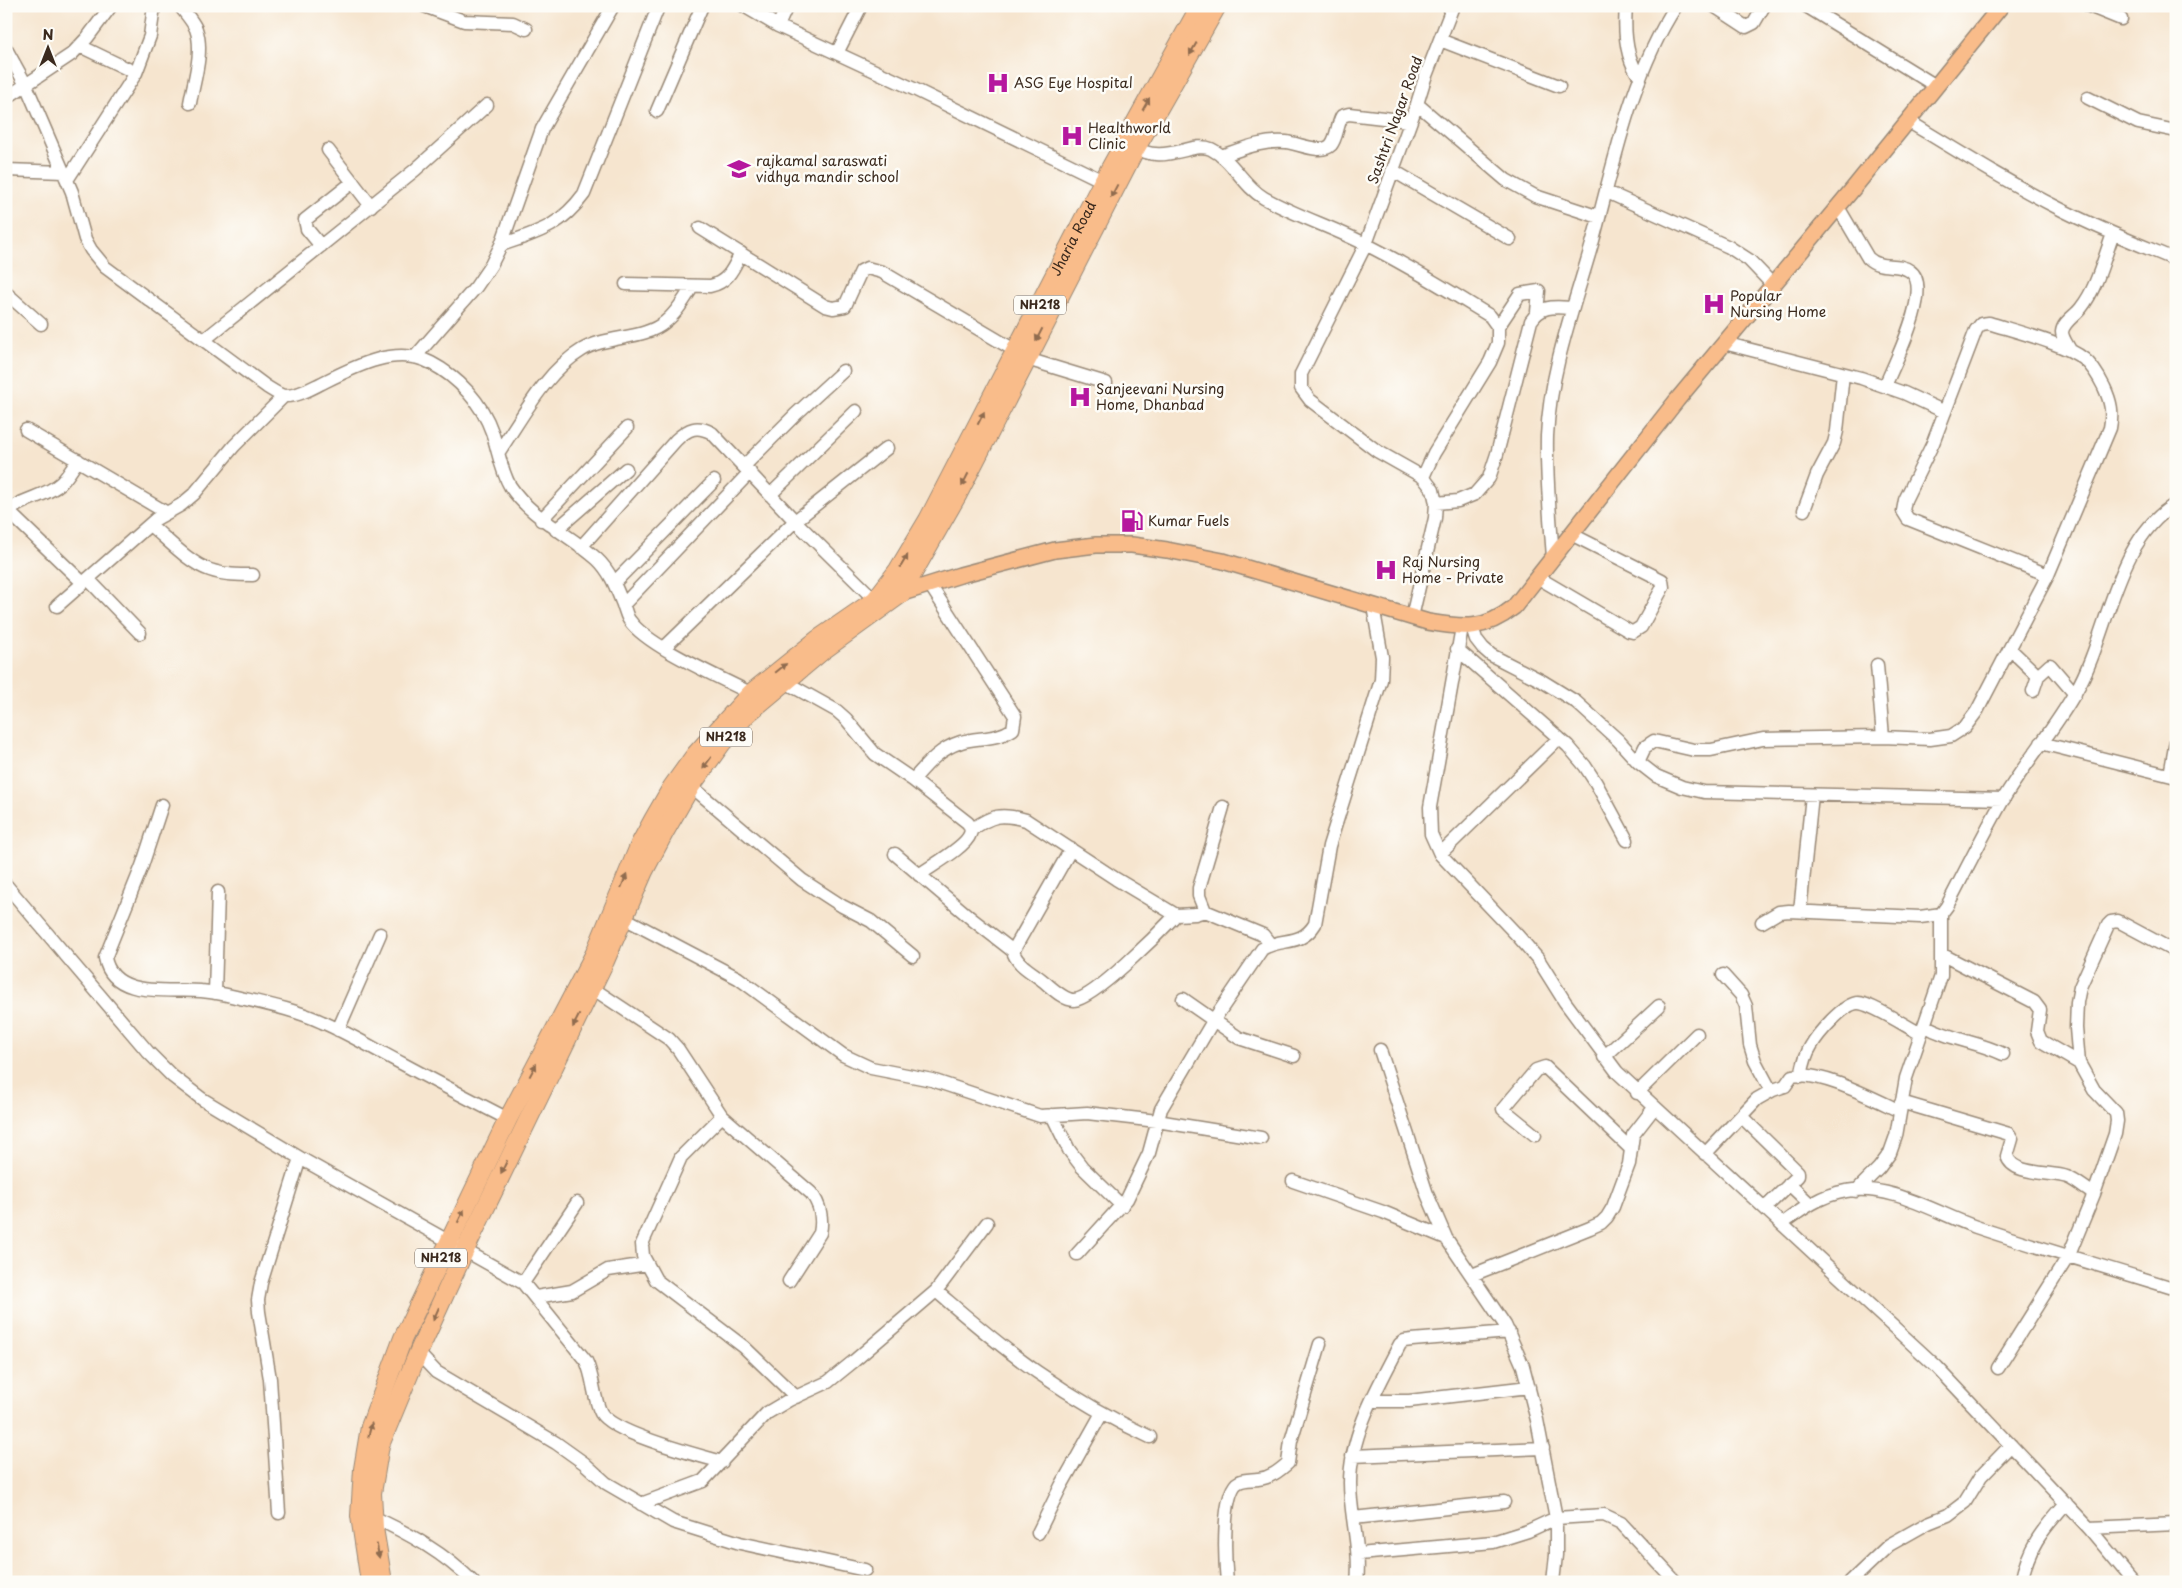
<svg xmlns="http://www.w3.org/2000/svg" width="2182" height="1588" viewBox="0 0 2182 1588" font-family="'Playpen Sans',sans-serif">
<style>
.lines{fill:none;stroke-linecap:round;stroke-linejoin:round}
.minor-casing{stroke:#988876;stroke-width:15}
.major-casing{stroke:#988876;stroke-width:18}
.highway-casing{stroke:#988876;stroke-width:20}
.minor{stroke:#fff;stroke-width:12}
.major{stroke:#f9bc8a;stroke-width:15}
.highway{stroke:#f9bc8a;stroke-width:18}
.oneway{fill:#906c4f}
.labels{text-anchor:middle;stroke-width:5;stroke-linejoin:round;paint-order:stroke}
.shield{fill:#fdfcf7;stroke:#75695f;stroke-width:1}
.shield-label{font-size:12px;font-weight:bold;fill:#3b2a1e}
.poi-label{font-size:14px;fill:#3b2a1e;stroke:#fdfcf7;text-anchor:start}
.street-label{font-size:14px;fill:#3b2a1e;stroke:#fdfcf7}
</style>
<rect width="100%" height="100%" fill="#fdfcf7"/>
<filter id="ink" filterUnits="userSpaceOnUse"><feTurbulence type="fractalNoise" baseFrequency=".02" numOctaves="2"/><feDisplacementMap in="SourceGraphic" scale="10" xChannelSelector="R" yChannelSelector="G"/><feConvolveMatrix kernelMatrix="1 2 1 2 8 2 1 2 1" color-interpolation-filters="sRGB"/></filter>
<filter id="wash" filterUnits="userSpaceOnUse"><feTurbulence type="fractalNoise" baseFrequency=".0096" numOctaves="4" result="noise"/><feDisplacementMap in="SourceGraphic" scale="20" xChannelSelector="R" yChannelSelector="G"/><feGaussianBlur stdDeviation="1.12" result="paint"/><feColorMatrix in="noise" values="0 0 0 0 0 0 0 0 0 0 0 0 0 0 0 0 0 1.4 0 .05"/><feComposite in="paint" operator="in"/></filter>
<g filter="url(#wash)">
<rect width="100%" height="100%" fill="#f6e5cf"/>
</g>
<g filter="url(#ink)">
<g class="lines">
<defs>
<path id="minor" d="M180,6C185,13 192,20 196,29C204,51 194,80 190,103
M424,6L464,21L513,23L526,29
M744,6L778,26L916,90L1103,181
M1626,6C1624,30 1625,58 1640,77
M1714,6L1746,27L1754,23L1764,6
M1806,6L1936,86
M2089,6L2121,19
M778,26L787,6
M1440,40L1559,86
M80,46L136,73
M6,49L26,85L72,192L85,239L91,250L105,267L267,387C272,390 279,395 284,396C296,397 310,389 320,384C352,368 395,344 431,363C458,377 482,403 492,432C498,449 501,471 510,486C532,519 568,533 597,559C611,572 617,590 624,607C626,612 627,618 630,621C648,647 726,680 756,696
M837,53L861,6
M6,98L72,54L87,38L111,6
M2088,98L2138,123L2176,131
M1417,104L1506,180L1535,196L1599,217
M657,111L702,6
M1908,121C1959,152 2010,184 2064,211C2100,229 2138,244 2176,260
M1131,145C1163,168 1192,140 1211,149C1233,160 1243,186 1264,198C1296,216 1332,227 1365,244C1408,265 1449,291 1490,316L1498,327V343L1490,362L1434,453L1423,477
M328,150L371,206
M1221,156C1242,149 1263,140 1286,142C1297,143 1321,155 1331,145C1337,138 1337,125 1342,116L1349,114L1409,121
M6,170L64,172
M1392,170L1510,239
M67,180L136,73L150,36L154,6
M1607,192L1729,247L1749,260L1773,285
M1838,207L1868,258C1882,271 1896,261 1910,271C1934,287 1894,364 1885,386
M700,228L825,306L833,308L845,306L861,271L867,268L882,272L1016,351
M501,245C538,232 560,227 584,194L657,10
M321,246L307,229L305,220L353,182
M626,284L710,286C728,282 733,269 741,253
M6,293L41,324
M1498,327L1520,294L1539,291L1537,312
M204,340L415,170L487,105
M1724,343L1861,378L1904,393L1945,412
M2070,350C2067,344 2062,338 2062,332C2063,322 2075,316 2081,308C2097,288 2104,258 2113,234
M415,357L476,287L491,265L501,245L542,129L613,6
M1027,359L1106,383
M26,430L167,513
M498,453C522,418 545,372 582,350C607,335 644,340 665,322C677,313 685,298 693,286
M744,466L795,415L843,371
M770,495L856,411
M1436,503L1458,501L1475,494L1489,478L1497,454L1531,321C1542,304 1555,307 1573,308
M1804,510L1817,475L1834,443L1837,431L1843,374
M8,511L83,583
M6,513C21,498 46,497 61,483C68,476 73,467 78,460
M541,520L627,428
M150,525C167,539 189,563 210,570C224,575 239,575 253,575
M556,530L626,469
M581,547L676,440C689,428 697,425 712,433L795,521L875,600
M1553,557C1550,517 1546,476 1547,436C1550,370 1574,307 1592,244C1614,164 1630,77 1676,6
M1537,577L1629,631L1633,632L1641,627L1663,587L1662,580L1571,534
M88,579L140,633
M614,583L714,481
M623,605L750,472
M57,606L156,519L181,505L194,494L234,446L284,396
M1412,617L1435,518L1436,503L1433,490L1423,477L1377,451L1310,400L1301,388V374L1366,244L1417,104L1425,78L1453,6
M1462,627L1430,807L1431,834L1440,854L1518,936L1538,959L1565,1002L1617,1072L1937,1367L2089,1528L2134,1582
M1472,627L1476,639L1483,648L1491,655L1542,681L1576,702L1618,740L1638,762L1656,776L1682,787L1704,792L2004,799
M664,648L795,521L887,448
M1457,649L1568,746L1585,766L1596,783L1627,840
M2010,649L2038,676
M1877,665L1883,737
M785,682L837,711L846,719L875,754L913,780L968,823C970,827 972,830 970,834C966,847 931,866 919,875
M2033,691L2038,676L2050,665L2075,694
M2041,743L2176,777
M1638,762L1645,747L1654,741L1694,750H1711L1763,739L1883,737L1930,739L1951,736L1965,727L1977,711L2048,575L2110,428C2113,412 2111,402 2104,387C2099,377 2093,366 2084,359C2066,344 2014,331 1989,323L1981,324L1976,330L1933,443L1905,500L1903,511L1908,519L2048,575
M2170,775L2176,741
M913,780C927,764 939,749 961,742C978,737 997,740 1013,729L1015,716L930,585
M691,786L802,880L842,906L871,921L913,956
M162,805L142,866L105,958C113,1000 171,988 201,991C216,992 231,996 245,999C271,1005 298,1011 322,1022C350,1034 376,1050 403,1064C438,1083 473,1101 508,1119
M971,830C992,815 1001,813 1026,820L1116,879L1176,915L1195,914L1205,911L1263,935L1270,944
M1071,849L1013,951C1016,964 1032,972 1042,980C1050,986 1063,1000 1074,1000C1094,999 1160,932 1176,915
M895,854L973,920L1013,951
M1440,854L1559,738
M6,885L148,1052L172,1076L202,1099L300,1158L523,1283L586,1361C594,1377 593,1398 601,1413C614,1434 697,1455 722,1462
M1205,911L1199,896V888L1223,807
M1800,911L1812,795
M624,918L738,978L843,1055L871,1068L932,1080L1040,1116L1087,1113L1157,1121L1261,1138
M1762,922L1779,912L1789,911L1920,917L1941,914
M1941,954L2034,1002L2040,1010L2037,1031L2041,1041L2079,1063
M1723,975L1741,995L1746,1006L1750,1045L1755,1061L1771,1091
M592,988L669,1039L678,1049L722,1116L811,1193C820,1204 823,1219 820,1233L789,1281
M215,993L218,892
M1183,999L1239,1038L1294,1056
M1924,1025C1949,1040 1977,1041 2003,1054
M338,1030L380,934
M1380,1050L1427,1194L1446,1238L1505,1325L1523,1366L1537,1420L1556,1518V1555L1553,1582
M1604,1057L1659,1006
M1801,1076C1803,1066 1805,1055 1811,1046C1817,1035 1844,1003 1858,1003C1871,1003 1907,1027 1921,1034
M1637,1093L1697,1034
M1901,1102L2009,1134L2012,1139L2007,1156C2013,1176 2051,1171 2067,1177C2077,1181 2085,1189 2094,1194
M1052,1115L1069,1150L1082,1167L1122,1206
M722,1116L681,1157L642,1244L643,1256L656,1280L744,1347L796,1397
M1741,1116L1798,1172V1176L1765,1208
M1535,1135L1503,1109L1536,1070L1545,1067L1631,1149
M1705,1154L1757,1099L1773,1090L1785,1086L1792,1076C1820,1070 1874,1099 1900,1111
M1293,1181L1383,1212L1446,1238
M1789,1184L1810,1204
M1856,1191L1879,1168L1890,1153L1896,1136L1906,1078L1941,976V914L1947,906C1966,870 1984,833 2004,798C2026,761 2055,729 2076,691C2109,635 2115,539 2176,504
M1782,1224C1802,1209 1821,1195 1846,1191C1890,1183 1936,1213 1976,1227C2042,1249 2109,1268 2176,1289
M1077,1254L1127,1199L1149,1153L1161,1109L1213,1021L1262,949C1282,937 1301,947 1315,924L1329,846L1381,680L1382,657L1373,606
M1472,1275L1590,1228L1601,1223L1607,1217L1613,1207L1629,1164L1633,1135L1654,1108
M523,1283L577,1203
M936,1291C969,1319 1002,1348 1037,1372C1073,1397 1111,1419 1150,1437
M536,1297L572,1291L608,1270L647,1264
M418,1353L436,1372L556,1443L584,1463L606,1483L673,1522L740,1543L865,1570
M1998,1368L2069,1255L2094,1194L2115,1134L2117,1121L2116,1113L2094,1090L2079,1063L2076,1028L2077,1002L2080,987L2108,925L2111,922L2118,921L2176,952
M1372,1401H1409L1529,1387
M1352,1456L1543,1448
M641,1504L703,1481L767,1413L789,1400L828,1382L854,1361L936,1291L987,1223
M279,1513L270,1379L259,1312L258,1300L261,1283L300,1158
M373,1517C410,1534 444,1553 473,1582
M1353,1518L1504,1502
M2089,1528L2176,1524
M1038,1533L1061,1486L1102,1413
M1359,1554L1493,1542L1528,1531L1556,1518L1604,1515L1621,1523L1676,1582
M1227,1582C1225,1563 1221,1490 1239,1482C1245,1479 1252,1480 1258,1479C1270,1478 1279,1471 1288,1463L1291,1441L1320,1344
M1357,1582C1361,1548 1350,1516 1350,1483C1350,1434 1378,1387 1400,1344L1404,1341L1412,1340L1509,1332
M1850,1582L1889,1545L1928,1523L1948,1515L1965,1502L1981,1476L2011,1445
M2021,1582C2029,1545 2042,1531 2066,1503"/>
<path id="major" d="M893,596L960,575L1055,550L1096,545H1132L1167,550L1223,561L1428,622C1464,628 1484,631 1514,607L1677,400L1852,190L2001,6"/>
<g id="highway">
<path id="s1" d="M370,1582L360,1516L363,1469L370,1427L403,1338L508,1119L594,955L640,844L653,820L672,787L695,755L751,693L817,640L875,600L898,570L928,520L1103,181L1200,6"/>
<path d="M383,1582L374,1528L372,1493L380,1445L418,1353L465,1250L605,961L644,871L664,833L691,786L722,743L747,714L821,652L901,594L958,494L1136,148L1217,6"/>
</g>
</defs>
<use href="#minor" class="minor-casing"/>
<use href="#major" class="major-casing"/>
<use href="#highway" class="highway-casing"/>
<use href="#minor" class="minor"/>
<use href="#major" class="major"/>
<use href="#highway" class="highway"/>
</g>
<defs><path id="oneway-solid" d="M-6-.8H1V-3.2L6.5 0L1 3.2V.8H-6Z" transform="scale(1.25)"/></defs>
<g class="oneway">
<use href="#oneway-solid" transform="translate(1193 49) rotate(119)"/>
<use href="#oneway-solid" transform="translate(1146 104) rotate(-61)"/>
<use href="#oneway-solid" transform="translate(1114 191) rotate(118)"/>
<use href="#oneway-solid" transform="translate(1039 335) rotate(117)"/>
<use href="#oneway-solid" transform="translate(981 418) rotate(-63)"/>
<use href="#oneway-solid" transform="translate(965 480) rotate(117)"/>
<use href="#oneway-solid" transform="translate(904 561) rotate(-59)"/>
<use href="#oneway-solid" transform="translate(781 668) rotate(-39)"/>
<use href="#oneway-solid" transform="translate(707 763) rotate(125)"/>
<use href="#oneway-solid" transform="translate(624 881) rotate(-67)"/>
<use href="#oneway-solid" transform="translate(576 1021) rotate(117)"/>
<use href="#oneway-solid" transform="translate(533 1070) rotate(-62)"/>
<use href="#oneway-solid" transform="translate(504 1167) rotate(116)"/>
<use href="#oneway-solid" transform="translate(461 1216) rotate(-64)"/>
<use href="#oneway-solid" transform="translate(436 1314) rotate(114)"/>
<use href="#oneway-solid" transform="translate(370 1430) rotate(-76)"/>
<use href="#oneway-solid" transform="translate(378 1551) rotate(80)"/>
</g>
</g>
<defs>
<symbol id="hospital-bare" viewBox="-9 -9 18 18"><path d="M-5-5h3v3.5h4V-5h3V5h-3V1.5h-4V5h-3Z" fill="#b5179e" stroke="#fdfcf7" stroke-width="2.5" paint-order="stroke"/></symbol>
<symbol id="school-bare" viewBox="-9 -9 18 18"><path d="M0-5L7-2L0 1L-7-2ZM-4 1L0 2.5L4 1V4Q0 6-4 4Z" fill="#b5179e" stroke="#fdfcf7" stroke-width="2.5" paint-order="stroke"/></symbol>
<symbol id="fuel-bare" viewBox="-9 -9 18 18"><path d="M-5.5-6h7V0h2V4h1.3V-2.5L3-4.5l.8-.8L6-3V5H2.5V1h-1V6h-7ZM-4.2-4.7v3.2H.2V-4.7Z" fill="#b5179e" stroke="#fdfcf7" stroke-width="2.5" paint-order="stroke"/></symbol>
</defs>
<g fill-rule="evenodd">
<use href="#hospital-bare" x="982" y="67" width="32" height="32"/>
<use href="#hospital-bare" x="1056" y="120" width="32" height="32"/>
<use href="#school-bare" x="723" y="153" width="32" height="32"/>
<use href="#hospital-bare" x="1698" y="288" width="32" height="32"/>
<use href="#hospital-bare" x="1064" y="381" width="32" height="32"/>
<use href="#fuel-bare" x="1116" y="505" width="32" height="32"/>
<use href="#hospital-bare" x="1370" y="554" width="32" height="32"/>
</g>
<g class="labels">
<g class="shield">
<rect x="1014" y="295.5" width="52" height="19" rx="4"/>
<rect x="700" y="727.5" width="52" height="19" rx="4"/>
<rect x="415" y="1248.5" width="52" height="19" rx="4"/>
</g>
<g class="shield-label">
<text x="1040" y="309">NH218</text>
<text x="726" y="741">NH218</text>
<text x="441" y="1262">NH218</text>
</g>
<g class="poi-label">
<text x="1014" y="88">ASG Eye Hospital</text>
<text x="1088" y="133">Healthworld<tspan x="1088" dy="16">Clinic</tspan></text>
<text x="756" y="166">rajkamal saraswati<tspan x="756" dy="16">vidhya mandir school</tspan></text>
<text x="1730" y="301">Popular<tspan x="1730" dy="16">Nursing Home</tspan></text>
<text x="1096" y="394">Sanjeevani Nursing<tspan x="1096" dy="16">Home, Dhanbad</tspan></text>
<text x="1148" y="526">Kumar Fuels</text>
<text x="1402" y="567">Raj Nursing<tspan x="1402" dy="16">Home - Private</tspan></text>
</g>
<g class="street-label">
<text transform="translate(1395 120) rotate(-70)" y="5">Sashtri Nagar Road</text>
<text dy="5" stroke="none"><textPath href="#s1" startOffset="1556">Jharia Road</textPath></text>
</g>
</g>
<rect width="2182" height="1588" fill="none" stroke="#fdfcf7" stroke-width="25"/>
<g transform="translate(48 48)" stroke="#fdfcf7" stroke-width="4" paint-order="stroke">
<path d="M0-4L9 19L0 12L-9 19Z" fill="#3b2a1e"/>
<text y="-8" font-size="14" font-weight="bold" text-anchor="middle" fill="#3b2a1e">N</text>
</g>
</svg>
